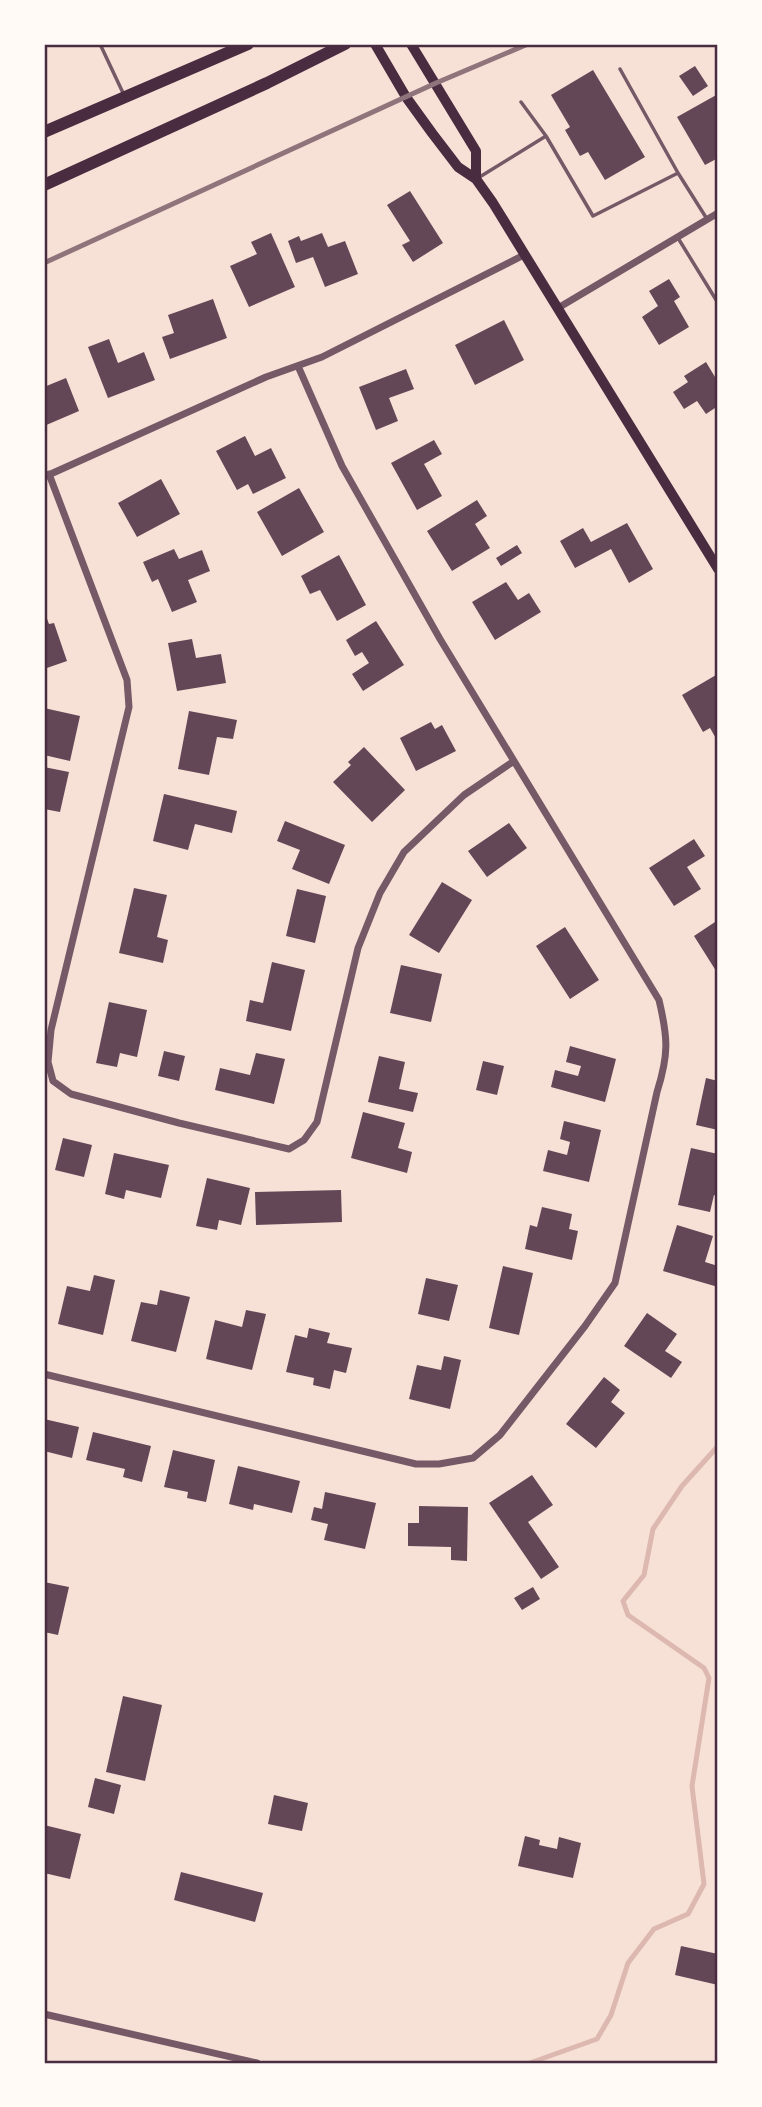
<svg xmlns="http://www.w3.org/2000/svg" width="762" height="2107" viewBox="0 0 762 2107" font-family="'Exo 2',sans-serif">
<style>
.lines{fill:none;stroke-linecap:round;stroke-linejoin:round}
.stream{stroke:#dcb8b0;stroke-width:5}
.building{fill:#644757}
.service{stroke:#755966;stroke-width:3.5}
.minor{stroke:#755966;stroke-width:7}
.secondary{stroke:#4a2c40;stroke-width:10}
.primary{stroke:#4a2c40;stroke-width:12}
.rail{stroke:#8f747c;stroke-width:5}
.neatline{fill:none;stroke:#4a2c40;stroke-width:2.5}
</style>
<rect width="100%" height="100%" fill="#f7e1d7"/>
<g class="lines">
<path class="stream" d="M530,2063L597,2039L611,2015L628,1963L654,1929L688,1914L704,1884L692,1786L709,1678L704,1668L628,1615L623,1601L644,1575L653,1529L682,1486L718,1446"/>
</g>
<path class="building" d="M695,66L708,86L693,96L679,76Z
M593,70L645,157L605,180L588,152L580,156L565,130L570,127L551,95Z
M718,94V135L715,137L718,142V158L705,165L677,117Z
M410,191L443,243L413,262L402,245L410,241L387,205Z
M271,233L295,287L249,307L230,266L257,254L251,242Z
M322,233L328,247L345,241L358,274L325,287L313,257L296,263L288,241L299,236L301,241Z
M669,279L680,297L674,301L689,327L659,345L642,317L658,306L649,291Z
M213,299L227,338L170,359L162,337L174,333L168,315Z
M504,320L524,360L475,385L455,345Z
M109,339L118,363L144,352L155,380L108,398L88,347Z
M706,362L718,382V406L706,414L697,401L684,409L673,392L688,382L684,376Z
M406,369L414,389L389,398L398,421L376,430L359,387Z
M66,378L79,411L44,426V387Z
M245,436L255,456L271,448L286,478L253,494L248,484L237,490L216,451Z
M434,440L442,454L424,464L442,496L417,510L391,463Z
M161,479L180,514L137,537L118,503Z
M299,488L324,532L282,556L257,512Z
M477,500L487,516L475,524L490,548L452,571L427,531Z
M627,523L653,569L629,583L611,549L575,568L560,541L583,528L591,542Z
M517,545L522,553L501,566L496,558Z
M174,549L179,559L202,550L210,571L188,580L197,602L172,612L158,579L152,582L143,562Z
M339,555L366,605L337,621L320,590L310,594L301,576Z
M506,582L518,600L529,593L541,612L495,640L472,602Z
M44,611L49,624L54,623L67,661L44,669Z
M376,621L404,665L363,691L352,674L369,663L362,652L355,656L346,640Z
M192,639L196,658L221,654L226,683L177,691L168,643Z
M716,675L718,679V742L710,728L703,732L682,695Z
M44,708L80,716L70,761L44,755Z
M189,711L237,720L233,739L217,737L209,775L178,769Z
M431,722L435,729L442,725L456,751L416,771L400,738Z
M364,747L405,790L372,822L333,782L351,765L348,762Z
M44,767L69,772L60,812L44,809Z
M164,794L237,811L232,833L195,824L188,850L153,841Z
M285,821L345,845L329,884L292,869L300,850L277,841Z
M509,823L527,848L487,877L468,851Z
M694,839L705,856L687,867L701,889L674,906L649,868Z
M442,882L472,900L439,953L409,935Z
M134,888L167,895L157,937L168,940L163,963L119,953Z
M297,889L326,896L315,943L286,936Z
M718,920V974L694,936Z
M565,927L599,980L570,999L536,946Z
M272,962L305,970L291,1031L246,1021L250,1000L263,1003Z
M401,965L442,974L431,1022L390,1013Z
M109,1002L147,1010L137,1057L120,1053L117,1067L96,1063Z
M570,1046L616,1059L605,1102L551,1087L555,1070L578,1076L581,1066L566,1062Z
M164,1051L185,1056L179,1081L158,1076Z
M256,1053L285,1059L274,1104L215,1090L220,1068L250,1075Z
M379,1056L405,1062L399,1089L418,1093L413,1112L368,1102Z
M483,1061L504,1066L497,1095L476,1090Z
M706,1078L718,1081V1130L696,1125Z
M363,1112L405,1123L398,1148L412,1152L407,1173L351,1158Z
M564,1121L601,1130L589,1182L543,1171L548,1150L567,1155L570,1142L560,1139Z
M63,1138L92,1145L84,1177L55,1170Z
M691,1148L718,1154V1196L714,1195L710,1212L678,1205Z
M114,1153L169,1165L161,1198L126,1190L124,1199L105,1194Z
M207,1178L250,1188L241,1225L219,1220L217,1230L196,1226Z
M341,1190L342,1222L256,1225L255,1192Z
M542,1207L572,1214L569,1229L578,1231L572,1260L525,1249L530,1225L537,1227Z
M677,1225L713,1236L705,1262L718,1266V1287L663,1271Z
M503,1266L533,1273L519,1335L489,1328Z
M94,1275L115,1280L103,1335L58,1324L67,1286L90,1291Z
M426,1278L458,1285L449,1321L418,1314Z
M160,1290L190,1297L176,1352L131,1341L141,1302L157,1305Z
M246,1310L266,1314L252,1370L206,1359L215,1320L242,1327Z
M647,1313L677,1334L665,1351L682,1362L671,1378L624,1346Z
M309,1328L330,1333L327,1343L352,1348L346,1373L334,1370L330,1389L313,1385L314,1378L286,1372L295,1335L307,1338Z
M444,1356L461,1360L450,1409L409,1399L417,1365L441,1370Z
M604,1377L620,1390L611,1402L625,1413L596,1448L566,1424Z
M44,1419L79,1427L72,1458L44,1451Z
M93,1432L151,1446L142,1482L123,1477L125,1469L86,1460Z
M173,1450L215,1460L206,1502L187,1498L188,1492L164,1487Z
M238,1466L300,1481L292,1513L254,1504L253,1510L229,1504Z
M532,1475L553,1505L528,1522L559,1567L541,1579L489,1503Z
M325,1492L376,1503L365,1549L324,1540L328,1524L311,1520L314,1507L322,1509Z
M419,1506L468,1507L467,1561L451,1560V1547L408,1546V1523H419Z
M44,1582L69,1587L58,1635L44,1632Z
M533,1587L540,1599L522,1610L514,1598Z
M123,1696L162,1705L145,1781L106,1772Z
M95,1778L121,1785L114,1814L88,1807Z
M274,1795L308,1803L302,1831L268,1824Z
M44,1825L81,1834L70,1879L44,1873Z
M525,1836L540,1840L539,1845L557,1849L559,1837L581,1843L573,1878L518,1866Z
M181,1872L263,1893L255,1922L174,1900Z
M681,1946L718,1954V1985L675,1975Z"/>
<g class="lines">
<path class="service" d="M100,44L124,95
M620,69L678,173
M521,102L546,136
M478,178L546,136L593,216L678,173L707,219
M678,238L718,303"/>
<path class="minor" d="M558,308L718,213
M49,474L127,680L129,707L51,1030L48,1062L53,1081L71,1094L179,1123L289,1149L304,1140L317,1122L358,948L380,893L404,852L464,795L514,761
M44,477L266,377L322,357L524,255
M44,1374L416,1464H439L473,1458L500,1435L585,1326L615,1283L657,1092C669,1054 668,1038 659,1000L440,639L342,466L298,366
M44,2014L257,2063"/>
<path class="secondary" d="M375,44L406,97L432,133L458,167L476,179L493,203L718,569
M411,44L476,151V179"/>
<path class="primary" d="M44,132L248,44
M44,185L267,83L345,44"/>
<path class="rail" d="M44,263L436,83L528,44"/>
</g>
<rect width="762" height="2107" fill="none" stroke="#fffaf5" stroke-width="91"/>
<rect x="46" y="46" width="670" height="2016" class="neatline"/>
</svg>
